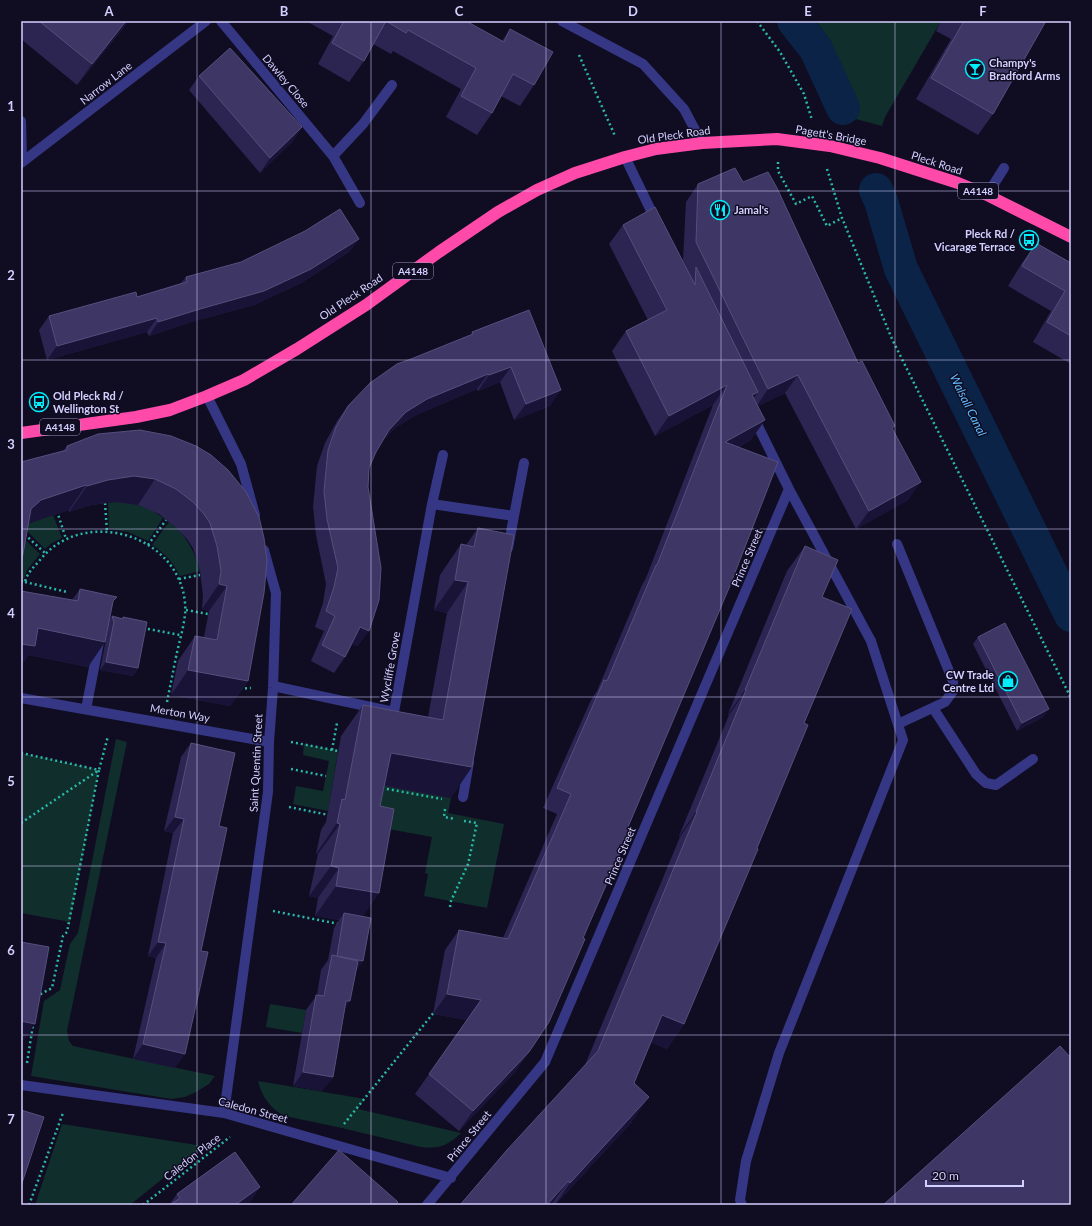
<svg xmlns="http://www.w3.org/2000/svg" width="1092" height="1226" viewBox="0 0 1092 1226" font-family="Lato,sans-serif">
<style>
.green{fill:#102e2b}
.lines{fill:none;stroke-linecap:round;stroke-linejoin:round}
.canal{stroke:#0a2346;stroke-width:34}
.path{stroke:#2ab9a9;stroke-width:2.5;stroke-dasharray:2 3;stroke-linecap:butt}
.lane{stroke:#363784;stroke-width:10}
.street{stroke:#363784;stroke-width:10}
.highway{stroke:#ff4aaa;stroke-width:12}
.wall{fill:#2c2552}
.shaded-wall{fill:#191437}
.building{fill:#3e3765;stroke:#554f7d}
.grid{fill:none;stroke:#d3cfff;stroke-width:1;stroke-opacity:0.55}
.labels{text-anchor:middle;stroke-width:3;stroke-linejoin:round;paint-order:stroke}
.shield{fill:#100d23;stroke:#9895bd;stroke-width:1}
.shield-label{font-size:10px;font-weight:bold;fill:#d3cfff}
.poi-label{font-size:11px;font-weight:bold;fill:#d3cfff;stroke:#100d23;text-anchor:start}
.street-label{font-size:11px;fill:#d3cfff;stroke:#100d23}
.water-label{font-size:12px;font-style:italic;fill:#5dbcff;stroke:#100d23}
.neatline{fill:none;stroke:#d3cfff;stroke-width:1.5}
.grid-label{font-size:13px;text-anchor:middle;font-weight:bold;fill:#d3cfff}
</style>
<rect width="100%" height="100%" fill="#100d23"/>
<path class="green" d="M816,21H941L885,117L882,126L856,119C848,85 838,49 816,21Z
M116,502C132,502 150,507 163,518L148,541L128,532L109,529L108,503Z
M53,515L62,538L52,543L45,549L22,526Z
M169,522C186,535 195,551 200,571L180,576C173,562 165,553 152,545Z
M21,536L40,554L27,570L24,579L21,578Z
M116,739L127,742L67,1031L69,1041L73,1046L215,1076L209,1084L196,1092L185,1097L171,1099L31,1076L44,1001L60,990L70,944L78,933Z
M304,744L338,751L328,811L293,804L296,786L323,791L329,761L303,755Z
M21,753L99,770L70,922L21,913Z
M370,783L451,798L448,813L504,824L487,908L424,896L428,874L425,873L432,837L361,824Z
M270,1004L306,1010L302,1033L266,1027Z
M258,1081L365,1099L358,1109L461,1133C447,1146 440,1149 421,1147L342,1128L285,1116C271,1110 261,1095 258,1081Z
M62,1124L203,1146L130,1205H35Z"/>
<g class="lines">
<path class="canal" d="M794,21L816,49L843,108
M876,190L881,201L901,269L1071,615"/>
<path class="path" d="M757,21L780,52L804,94L812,120
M579,55L615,136
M778,162V171L796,204L812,196L827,226L842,218
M827,169L842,218L892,339L1071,698
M105,503L107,532
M57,511L66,539
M21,531L45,553
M148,545L166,520
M179,579L200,575
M21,581L25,582C27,573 34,567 40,560C83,506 179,534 185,603C187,618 179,642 176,657
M25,582L67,592
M186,610L208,614
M143,628L180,635
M240,689L251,688
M167,702L176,657H177
M291,742L338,751
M332,750L337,723
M21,753L99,770L67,932L63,936L52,988L39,995V996
M291,769L326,776
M382,788L442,799
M289,807L329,815
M445,809L444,817L455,819
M21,823L99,770L108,736
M450,907L451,901L468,864L477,823L464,821
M273,911L339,924
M27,1063L33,1025
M344,1124L435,1011
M29,1205L63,1113
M143,1205L230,1137"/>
<path class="lane" d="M987,195L1004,168
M897,544L953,681V691L945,702L898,724
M933,708L976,774L986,783L996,785L1033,759
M742,1205L740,1200L746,1161L779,1053L903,740L871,641"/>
<path class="street" d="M221,21L333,156L360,203
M562,21L643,64L684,109L702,143
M21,121L22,162
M333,156L363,124L392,85
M625,157L656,221
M21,163L206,21
M207,396L241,464L255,515
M754,418L789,489L871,641
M432,504L514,516L524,463
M508,548L514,516
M273,686L394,712L432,504L443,455
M21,698L269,742
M86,709L99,642
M463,797L469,762
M21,1085L224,1113L451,1178
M224,1113L268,792L269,742L273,688L276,593L264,550
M427,1205L545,1062L789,489"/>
<path class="highway" d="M21,433L136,417L170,410L207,396L244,380L297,349L366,305L439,252L498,212L537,190L575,173L625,157L656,149L702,143L777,139L830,146L880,158L958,183L987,195L1071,237"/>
</g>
<path class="wall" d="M25,21H129L77,85L21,39V27Z
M306,21H466L502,41L510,29L534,85L520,106L501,96L492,113L477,135L446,117L461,89L393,51L391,54L373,44L364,61L349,82L318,64L333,36Z
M941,21H1046L993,114L978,135L916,99L951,39L936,31Z
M199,76L302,127L292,142L260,173L189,90Z
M743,182L858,363L893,429L908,500L856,529L785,393L758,406L751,440L739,447L628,827L549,1022L515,1072L459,1131L415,1094L467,1020L433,1014L445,950L459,930L503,938L557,814L543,808L591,700L597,691L642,585L646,578L713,405L655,436L612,351L626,331L648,320L609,244L623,225L690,276L683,260L686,202L698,184Z
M359,239L349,252L301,283L254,305L191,322L149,336L147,332L47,360L39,330L49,316L137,297L181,283L186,277Z
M1036,243L1071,263V364L1033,342L1051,311L1008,286L1022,263Z
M529,310L550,406L514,420L500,382L478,391L477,389L416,415L395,428L382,441L376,452L369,468L358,646L352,644L345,657L334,673L311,661L324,631L315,627L323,603L326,584L316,535L313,507L317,466L325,443L337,421L348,406L411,359L471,335L472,332Z
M67,446H196L248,681L230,706L171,695L178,661L195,636L204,637L209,611L202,609L203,596L200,571L193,548L187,539L175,527L159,514L138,505L116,502L91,505L69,512V510L29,523L21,462L63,451Z
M478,528L451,798L384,786L380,806L379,893L362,917L355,972L345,1009L333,1077L322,1091L293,1086L306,1010L317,995L321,970L328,960L334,928L339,920L315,916L318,898L309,896L318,854H316L321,830L326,822L341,736L363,705L428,717L447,613L434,610L440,575L461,544L466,545Z
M805,546L822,597L804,723L684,1024L667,1049L651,1042L634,1083L632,1122L555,1205H460L585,1065L680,837L679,836L729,715L728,714L787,571Z
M80,589L113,603L110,619L112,616L122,619L123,617L138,668L133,676L100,670L108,629V628L88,667L29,655L21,591L72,600Z
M978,637L1043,717L1017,731L973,644Z
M191,743L219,826L175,1068L133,1059L156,958L148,956L173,833L164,831L181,757Z
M260,1187L250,1202L245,1205H169L177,1194Z"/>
<path class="shaded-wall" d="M126,21H129L77,85L92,64Z
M302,127L292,142L260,173L270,158Z
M359,239L349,252L301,283L254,305L191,322L149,336L158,322Z
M157,318L147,332L47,360L57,346Z
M511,367L500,382L478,391L489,375Z
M488,374L477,389L416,415L395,428L378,446L389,430L406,412L427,399Z
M798,375L785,393L756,407L768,389Z
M727,385L713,405L655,436L669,416Z
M561,390L550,406L514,420L526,404Z
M758,392L744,412L752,395Z
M765,420L751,440L711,462L725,442Z
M134,476L155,479L138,505L116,502L91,505L69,512L87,486L108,480Z
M921,482L908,500L856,529L869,511Z
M86,485L69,510L23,525L31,509L41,500Z
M455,580L468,582L447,613L434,610Z
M219,584L227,586L209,611L202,609Z
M360,627L369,631L358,646L348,643Z
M38,628L105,642L88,667L29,655L21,666V644Z
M106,662L138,668L133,676L100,670Z
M188,670L248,681L230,706L171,695Z
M745,690H746L729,715L728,714Z
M1049,709L1043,717L1017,731L1022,723Z
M391,753L472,767L451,798L370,783Z
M696,812H697L680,837L679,836Z
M175,817L184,819L173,833L164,831Z
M337,823L340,824L318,854H316Z
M331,866L339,868L318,898L309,896Z
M336,886L379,893L358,923L344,913L339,920L315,916Z
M158,942L166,943L156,958L148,956Z
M337,956L363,961L353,976Z
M447,994L481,1000L467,1020L433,1014Z
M346,1001H350L340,1016Z
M662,1015L684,1024L667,1049L645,1039Z
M21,1021L35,1024L21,1044Z
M143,1044L185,1054L175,1068L133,1059Z
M529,1052L515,1072L459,1131L473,1111Z
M303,1072L333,1077L322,1091L293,1086Z
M649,1097L632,1122L555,1205L570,1183Z
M568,1181L551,1205H547Z
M260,1187L250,1202L245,1205H235Z"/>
<path class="building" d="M39,21H126L92,64Z
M344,21H466L504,42L510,29L553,52L534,85L513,74L492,113L461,96L476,68L408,30L406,33L386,21L364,61L332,43Z
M964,21H1046L993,114L931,78Z
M230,48L302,127L270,158L199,76Z
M735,168L743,182L768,172L777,188L858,363L862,361L895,426L892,428L921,482L869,511L798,375L768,389L696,242L698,184Z
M655,207L695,285L696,267L758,392L752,395L765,420L725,442L778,462L729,588L628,827L631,828L583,938L585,939L549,1022L529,1052L473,1111L429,1074L481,1000L447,994L459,930L508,939L571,794L557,788L604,680L607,681L656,565H657L727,385L669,416L626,331L667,310L623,225Z
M340,209L359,239L311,269L264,291L200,309L158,322L157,318L57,346L49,316L136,292L137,297L187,282L186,277L241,262L305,231Z
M1036,243L1071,263V336L1047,322L1065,291L1022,266Z
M529,310L561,390L526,404L511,367L489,375L488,374L427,399L406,412L389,430L376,452L369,468L368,487L381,568L379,600L369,631L360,627L345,657L322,645L335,616L326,611L334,587L338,568L327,519L324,491L328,450L336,427L348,406L370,383L397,364L411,359L473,334L472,332Z
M140,430L171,436L196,446L211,455L228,470L246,492L259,517L264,538L267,561L264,593L248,681L188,670L195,636L217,640L227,586L219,584L221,571L217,546L210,523L204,514L193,502L176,489L155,479L134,476L108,480L87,486L86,485L41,500L31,509L21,565V462L67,450V446L98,434Z
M478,528L514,535L472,767L391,753L380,806L394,809L379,893L336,886L339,868L331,866L340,824L337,823L342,799L345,800L363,705L443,720L468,582L455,580L461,544L474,547Z
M805,546L838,560L822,597L852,609L804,723L808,725L757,848L758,849L684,1024L662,1015L634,1083L649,1097L570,1183L568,1181L547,1205H460L507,1150L598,1051L697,812H696L746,690H745Z
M80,589L117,597L113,601L105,642L38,628L35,646L21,644V591L78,601Z
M112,616L123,619V617L147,622L138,668L106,662L114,622Z
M1005,623L1049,709L1022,723L978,637Z
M191,743L235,753L219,826L227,828L201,951L208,952L185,1054L143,1044L166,943L158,942L184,819L175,817Z
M344,913L371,918L363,961L337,956Z
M21,942L49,947L35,1024L21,1021Z
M332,955L358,961L350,1001H346L333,1077L303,1072L316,995L324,996Z
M1060,1046L1071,1058V1205H883Z
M21,1110L44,1117L21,1186Z
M339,1150L398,1202L395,1205H291Z
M235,1152L260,1187L235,1205H170L180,1198L177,1194Z"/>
<path class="grid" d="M197,21V1205M371,21V1205M546,21V1205M721,21V1205M895,21V1205M21,191H1071M21,360H1071M21,529H1071M21,697H1071M21,866H1071M21,1035H1071"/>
<defs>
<symbol id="bar-ring" viewBox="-11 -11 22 22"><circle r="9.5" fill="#100d23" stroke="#00edfa" stroke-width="1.5"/><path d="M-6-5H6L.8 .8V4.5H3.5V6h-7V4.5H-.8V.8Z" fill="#00edfa"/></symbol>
<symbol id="restaurant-ring" viewBox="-11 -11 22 22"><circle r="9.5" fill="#100d23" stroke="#00edfa" stroke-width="1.5"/><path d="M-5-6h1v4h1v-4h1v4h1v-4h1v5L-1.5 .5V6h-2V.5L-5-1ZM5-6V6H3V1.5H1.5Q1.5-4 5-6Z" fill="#00edfa"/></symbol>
<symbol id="bus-ring" viewBox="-11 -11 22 22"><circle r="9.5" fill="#100d23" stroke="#00edfa" stroke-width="1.5"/><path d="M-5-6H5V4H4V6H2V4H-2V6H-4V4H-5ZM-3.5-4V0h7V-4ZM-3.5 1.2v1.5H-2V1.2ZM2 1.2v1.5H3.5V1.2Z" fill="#00edfa"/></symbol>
<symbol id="shop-ring" viewBox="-11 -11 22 22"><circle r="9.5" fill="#100d23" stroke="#00edfa" stroke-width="1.5"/><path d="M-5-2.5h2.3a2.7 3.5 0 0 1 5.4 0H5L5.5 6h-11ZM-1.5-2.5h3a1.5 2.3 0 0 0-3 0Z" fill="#00edfa"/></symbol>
</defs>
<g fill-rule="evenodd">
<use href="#bar-ring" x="964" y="58" width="22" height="22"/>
<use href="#restaurant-ring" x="709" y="199" width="22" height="22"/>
<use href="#bus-ring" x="1018" y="229" width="22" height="22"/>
<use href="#bus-ring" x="28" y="391" width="22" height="22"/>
<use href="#shop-ring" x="997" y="670" width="22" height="22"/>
</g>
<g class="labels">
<g class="shield">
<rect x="958" y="183" width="40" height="16" rx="3"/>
<rect x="393" y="263" width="40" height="16" rx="3"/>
<rect x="40" y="419" width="40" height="16" rx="3"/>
</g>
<g class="shield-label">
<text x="978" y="195">A4148</text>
<text x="413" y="275">A4148</text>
<text x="60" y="431">A4148</text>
</g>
<g class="poi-label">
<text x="989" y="67">Champy's<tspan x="989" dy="13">Bradford Arms</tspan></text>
<text x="734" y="214">Jamal's</text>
<text x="1015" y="238" text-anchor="end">Pleck Rd /<tspan x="1015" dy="13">Vicarage Terrace</tspan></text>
<text x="53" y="400">Old Pleck Rd /<tspan x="53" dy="13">Wellington St</tspan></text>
<text x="994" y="679" text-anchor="end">CW Trade<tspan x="994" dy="13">Centre Ltd</tspan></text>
</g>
<g class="street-label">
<text transform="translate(286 81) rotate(50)" y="4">Dawley Close</text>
<text transform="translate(106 83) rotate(-38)" y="4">Narrow Lane</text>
<text transform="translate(674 135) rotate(-8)" y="4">Old Pleck Road</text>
<text transform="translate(831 135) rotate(10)" y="4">Pagett's Bridge</text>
<text transform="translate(937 163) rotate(18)" y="4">Pleck Road</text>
<text transform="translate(351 297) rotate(-34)" y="4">Old Pleck Road</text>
<text transform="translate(747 558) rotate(-67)" y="4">Prince Street</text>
<text transform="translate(390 667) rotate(-80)" y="4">Wycliffe Grove</text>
<text transform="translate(180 713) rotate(10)" y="4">Merton Way</text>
<text transform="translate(256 763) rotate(-87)" y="4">Saint Quentin Street</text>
<text transform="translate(620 856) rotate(-67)" y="4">Prince Street</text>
<text transform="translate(253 1110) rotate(15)" y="4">Caledon Street</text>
<text transform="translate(469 1136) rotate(-51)" y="4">Prince Street</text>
<text transform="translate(192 1157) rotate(-38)" y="4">Caledon Place</text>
</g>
<g class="water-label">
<text transform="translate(968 405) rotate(64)" y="4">Walsall Canal</text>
</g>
</g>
<rect width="1092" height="1226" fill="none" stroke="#100d23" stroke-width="44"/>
<path d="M926 1180v6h97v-6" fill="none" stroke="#d3cfff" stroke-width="2"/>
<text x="932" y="1180" font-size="12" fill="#d3cfff" stroke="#100d23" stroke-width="3" paint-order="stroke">20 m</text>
<rect x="22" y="22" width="1048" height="1182" class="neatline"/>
<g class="grid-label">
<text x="109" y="16">A</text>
<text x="284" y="16">B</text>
<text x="459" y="16">C</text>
<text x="633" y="16">D</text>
<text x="808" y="16">E</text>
<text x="983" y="16">F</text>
<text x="11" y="111">1</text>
<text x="11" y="280">2</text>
<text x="11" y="449">3</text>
<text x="11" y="618">4</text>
<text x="11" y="786">5</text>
<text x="11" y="955">6</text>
<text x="11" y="1124">7</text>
</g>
</svg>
